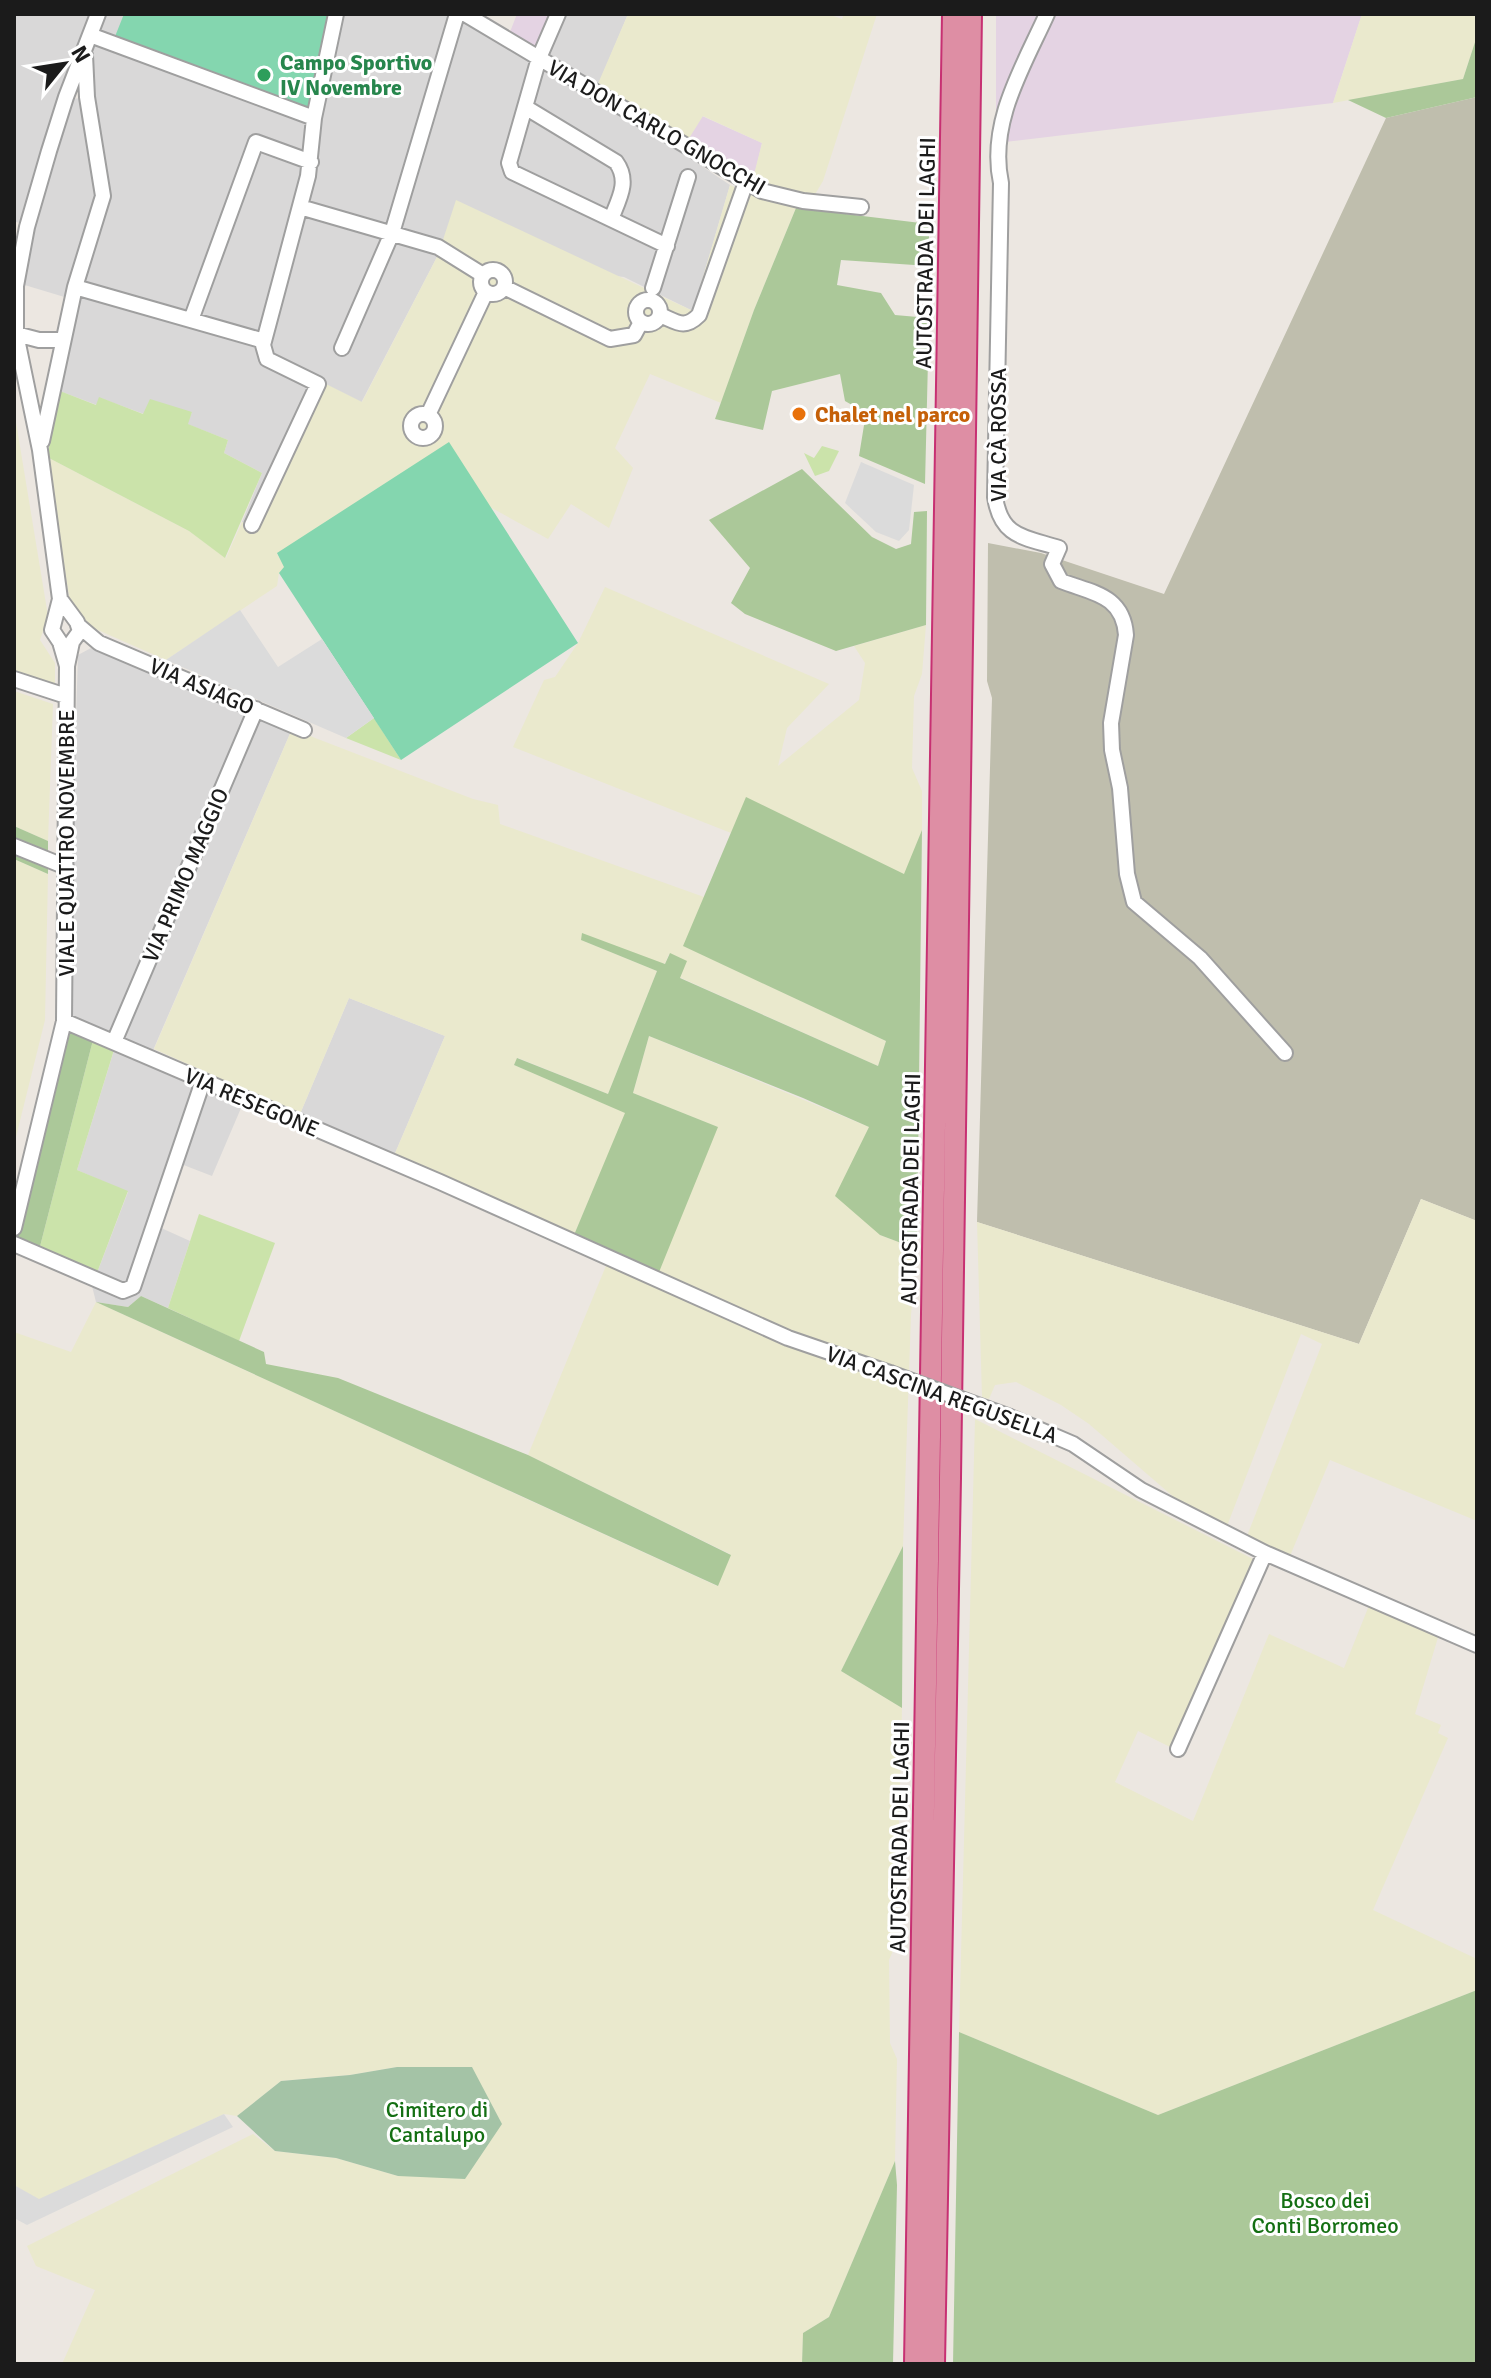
<svg xmlns="http://www.w3.org/2000/svg" width="1491" height="2378" viewBox="0 0 1491 2378" font-family="Signika,sans-serif">
<style>
.residential{fill:#d9d8d8}
.industrial{fill:#e4d3e3}
.construction{fill:#bfbead}
.farmland{fill:#eae9cd}
.grass{fill:#cbe3aa}
.forest{fill:#abc899}
.cemetery{fill:#a4c3a6}
.pitch{fill:#84d6af}
.parking{fill:#dbdbdb}
.lines{fill:none;stroke-linecap:round;stroke-linejoin:round}
.minor-casing{stroke:#9f9f9f;stroke-width:18}
.highway-casing{stroke:#c73072;stroke-width:24}
.minor{stroke:#fff;stroke-width:14}
.highway{stroke:#de8ea4;stroke-width:20}
.minor-bridge-casing{stroke:#9f9f9f;stroke-width:18;stroke-linecap:butt}
.minor-bridge{stroke:#fff;stroke-width:14}
.leisure-dot{fill:#2e9e5b;stroke:#fff;stroke-width:3}
.food-dot{fill:#e8710a;stroke:#fff;stroke-width:3}
.labels{text-anchor:middle;stroke-width:6;stroke-linejoin:round;paint-order:stroke}
.leisure-label{font-size:22px;font-weight:bold;fill:#27864d;stroke:#fff;text-anchor:start}
.street-label{font-size:22px;fill:#1b1b1b;stroke:#fff}
.food-label{font-size:22px;font-weight:bold;fill:#c56008;stroke:#fff;text-anchor:start}
.park-label{font-size:22px;fill:#146f13;stroke:#fff}
</style>
<rect width="100%" height="100%" fill="#ece7e1"/>
<path class="residential" d="M14,14H98L24,225L14,221Z
M100,14H460L612,106L730,185L693,311L624,277L438,255L361,403L326,385L258,530L242,522L262,473L224,453L228,440L187,424L192,412L144,414L100,398L97,405L54,389L104,195L87,48Z
M560,14H628L596,90L542,57Z
M85,98L102,195L71,299L18,283L67,99Z
M91,648L292,729L151,1055L66,1020L78,655Z
M349,998L445,1036L393,1158L300,1114Z
M116,1044L244,1101L212,1176L181,1164L159,1227L190,1241L168,1308L141,1296L128,1307L96,1302L92,1286L128,1192L77,1170Z"/>
<path class="industrial" d="M517,14H560L542,57L508,37Z
M996,14H1362L1333,103L996,143Z
M702,116L762,143L752,185L686,143Z"/>
<path class="construction" d="M1477,97V1221L1421,1199L1359,1344L977,1222L992,698L987,681L988,543L1041,553L1164,594L1386,118Z"/>
<path class="farmland" d="M628,14H828L842,19L844,14H877L823,181L814,196L796,208L754,310L721,403L650,374L615,448L633,468L609,528L571,504L548,539L490,507L277,554L285,567L279,573L277,586L166,660L91,627L70,602L47,457L189,531L226,558L242,522L258,530L326,384L362,402L438,255L456,200L693,311L730,185L749,194L762,143L703,116L686,143L597,86Z
M1362,14H1477V36L1463,79L1333,103Z
M14,410L48,616L40,640L55,663V687L14,672Z
M605,587L829,684L787,728L778,766L859,700L865,663L854,646L926,625L922,674L914,696L912,768L922,791V830L905,875L747,798L731,833L513,747L544,680L555,677L578,643Z
M14,691L53,704L48,841L14,826Z
M292,729L473,799L498,805L500,824L704,897L684,946L886,1041L878,1066L679,977L669,954L665,964L581,940L657,971L608,1094L518,1058L514,1065L626,1113L574,1235L393,1158L445,1036L349,998L300,1114L154,1049Z
M14,859L48,874L45,1020L14,1145Z
M649,1036L869,1127L880,1235L917,1249L911,1315L903,1546L841,1671L902,1708L896,1944L889,1960L890,2043L897,2059L895,2161L829,2317L803,2333L802,2364H62L95,2290L36,2266L27,2246L253,2134L275,2151L336,2158L398,2176L397,2067L350,2075L281,2081L237,2116L224,2114L39,2200L14,2185V1332L71,1352L96,1302L717,1586L730,1554L528,1455L610,1256L717,1127L633,1093Z
M1421,1199L1477,1221V1521L1330,1460L1290,1556L1247,1536L1322,1344L1301,1334L1227,1526L1183,1505L1089,1424L1061,1405L1016,1382L995,1385L989,1399L982,1397L977,1222L1359,1344Z
M975,1419L1257,1561L1174,1749L1138,1731L1115,1782L1193,1821L1269,1634L1344,1668L1370,1603L1439,1634L1415,1714L1441,1725L1438,1733L1448,1738L1373,1910L1477,1959V1990L1158,2115L959,2032Z"/>
<path class="grass" d="M60,391L96,405L99,397L143,414L150,399L192,412L188,424L228,440L224,453L262,473L225,558L189,531L47,457Z
M822,446L839,451L829,471L815,476L804,453L814,458Z
M374,718L401,760L346,738Z
M93,1040L114,1050L77,1170L128,1191L92,1286L36,1262Z
M199,1214L275,1243L239,1341L168,1308Z"/>
<path class="forest" d="M1477,36V97L1386,118L1348,100L1463,79Z
M796,208L929,224V266L841,260L837,285L881,293L895,315L929,318L925,484L859,456L866,413L845,401L840,374L772,391L763,430L715,419L754,310Z
M802,469L872,537L896,549L911,544L914,512L927,511L926,625L836,651L745,614L731,603L750,568L709,520Z
M746,797L904,874L922,830L917,1249L880,1235L835,1196L869,1127L803,1098L649,1036L633,1093L718,1127L657,1277L574,1235L625,1113L514,1065L517,1058L608,1094L657,971L581,940L582,933L665,964L670,953L687,961L680,978L878,1066L886,1041L683,946Z
M14,826L48,841V874L14,859Z
M69,1031L93,1040L36,1262L14,1252V1248Z
M141,1296L264,1352L266,1364L338,1378L528,1455L731,1555L718,1586L96,1302L128,1307Z
M903,1546L902,1708L841,1671Z
M1477,1990V2364H953L959,2032L1158,2115Z
M895,2161L897,2185L893,2364H802L803,2333L829,2317Z"/>
<path class="cemetery" d="M397,2067H472L502,2124L465,2179L398,2176L336,2158L275,2151L237,2116L281,2081L350,2075Z"/>
<path class="pitch" d="M124,14H331L308,112L114,39Z
M449,442L578,643L401,760L279,573L284,567L277,553Z"/>
<path class="parking" d="M861,462L914,485L909,530L899,541L876,532L845,503Z
M240,610L278,667L322,639L374,718L346,738L166,660Z
M224,2114L233,2127L27,2225L14,2218V2185L39,2199Z"/>
<g class="lines">
<defs>
<path id="minor" d="M465,14L762,191L803,201L861,207
M558,14L539,58L509,163L512,172L667,246
M1047,14C1023,67 988,123 1001,183L995,497C1001,538 1025,537 1059,548L1052,564L1061,581C1091,593 1123,594 1126,635L1111,723L1112,750L1120,788L1127,874L1134,902L1200,958L1285,1053
M90,35L314,118
M525,107L616,162C630,181 619,199 611,219
M300,207L438,247L483,275
M481 282a12 12 0 1 1 24 0a12 12 0 1 1-24 0Z
M75,287L264,341
M504,287L610,339L634,335L641,322
M653,288L688,177
M636 312a12 12 0 1 1 24 0a12 12 0 1 1-24 0Z
M660,315C677,322 684,330 699,315L746,182
M191,320L256,142L311,162
M16,334L39,340H63
M342,348L392,233L457,14
M411 426a12 12 0 1 1 24 0a12 12 0 1 1-24 0Z
M428,415L486,292
M42,441L75,287L103,196L87,97L85,55
M252,525L318,384L267,359L263,345L308,176L314,118L336,14
M79,626L99,643L304,730
M67,666L60,642L52,630L60,599L40,450L16,334V286L27,227L49,151L66,97L98,14
M14,679L66,696
M14,846L66,867
M64,1021L440,1182L788,1338L890,1373
M114,1042L256,709
M14,1228L64,1021L67,666L72,642L80,631L77,622L60,599
M14,1244L123,1291L133,1287L203,1081
M1010,1417L1073,1444L1141,1490L1265,1553L1477,1645
M1178,1749L1265,1553"/>
<path id="highway" d="M915,2364L953,14
M934,2364L950,1478L971,14"/>
</defs>
<use href="#minor" class="minor-casing"/>
<use href="#highway" class="highway-casing"/>
<use href="#minor" class="minor"/>
<use href="#highway" class="highway"/>
<defs>
<path id="minor-bridge" d="M890,1373L1010,1417"/>
</defs>
<use href="#minor-bridge" class="minor-bridge-casing"/>
<use href="#minor-bridge" class="minor-bridge"/>
</g>
<circle class="leisure-dot" cx="264" cy="75" r="8"/>
<circle class="food-dot" cx="799" cy="414" r="8"/>
<g class="labels">
<g class="leisure-label">
<text x="280" y="70">Campo Sportivo<tspan x="280" dy="25">IV Novembre</tspan></text>
</g>
<g class="street-label">
<text transform="translate(657 127) rotate(30)" y="8">VIA DON CARLO GNOCCHI</text>
<text transform="translate(925 253) rotate(-89)" y="8">AUTOSTRADA DEI LAGHI</text>
<text transform="translate(998 435) rotate(-90)" y="8">VIA CÀ ROSSA</text>
<text transform="translate(202 686) rotate(23)" y="8">VIA ASIAGO</text>
<text transform="translate(66 843) rotate(-90)" y="8">VIALE QUATTRO NOVEMBRE</text>
<text transform="translate(185 875) rotate(-67)" y="8">VIA PRIMO MAGGIO</text>
<text transform="translate(252 1102) rotate(23)" y="8">VIA RESEGONE</text>
<text transform="translate(910 1189) rotate(-89)" y="8">AUTOSTRADA DEI LAGHI</text>
<text transform="translate(942 1394) rotate(20)" y="8">VIA CASCINA REGUSELLA</text>
<text transform="translate(899 1837) rotate(-89)" y="8">AUTOSTRADA DEI LAGHI</text>
</g>
<g class="food-label">
<text x="815" y="422">Chalet nel parco</text>
</g>
<g class="park-label">
<text x="437" y="2117">Cimitero di<tspan x="437" dy="25">Cantalupo</tspan></text>
<text x="1325" y="2208">Bosco dei<tspan x="1325" dy="25">Conti Borromeo</tspan></text>
</g>
</g>
<rect width="1491" height="2378" fill="none" stroke="#1b1b1b" stroke-width="32"/>
<g transform="translate(64 64) rotate(60)" stroke="#ffffff" stroke-width="6" paint-order="stroke">
<path d="M0-6L14 30L0 20L-14 30Z" fill="#1b1b1b"/>
<text y="-12" font-size="22" font-weight="bold" text-anchor="middle" fill="#1b1b1b">N</text>
</g>
</svg>
